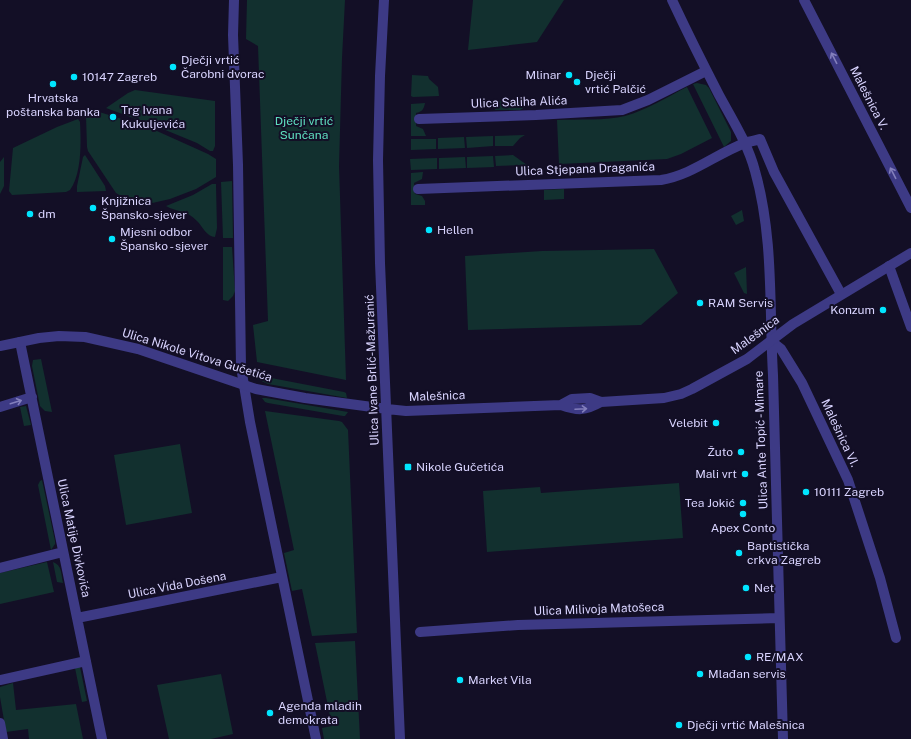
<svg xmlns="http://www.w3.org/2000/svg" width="911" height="739" viewBox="0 0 911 739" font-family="'Public Sans',sans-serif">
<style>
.green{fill:#12302f}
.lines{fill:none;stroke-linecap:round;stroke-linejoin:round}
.minor{stroke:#3d3a85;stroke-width:10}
.tertiary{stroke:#3d3a85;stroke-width:10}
.oneway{stroke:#837fbc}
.poi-dot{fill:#00e5ff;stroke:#130f26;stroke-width:1.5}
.labels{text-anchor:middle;stroke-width:4;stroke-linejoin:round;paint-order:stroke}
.poi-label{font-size:12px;fill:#d9d4ff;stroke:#130f26;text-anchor:start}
.street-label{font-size:12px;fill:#d9d4ff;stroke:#130f26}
.park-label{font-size:12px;fill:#5fe0c0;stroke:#130f26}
</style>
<rect width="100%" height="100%" fill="#130f26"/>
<path class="green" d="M247,0H345L342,58L339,166L346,380L257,362L253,325L268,321L258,46L246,39Z
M473,0H564L537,42L468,50Z
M412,75L428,76L429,79L438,87L439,96L413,97L411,96Z
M697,83L706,85L709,88L731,132V141L724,147L693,84Z
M687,87L712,138L681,154L667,159L559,164L557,120C578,119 606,121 625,116C647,110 667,97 687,87Z
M135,90L215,101V146L213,151H210L197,143L158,127L106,108L128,93Z
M528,99L525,107L520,110H495V101Z
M425,103C424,109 422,112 416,113V126L423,129L426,136H411V104Z
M96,111L148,127L208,154L216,159V177L196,189L170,199L148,204L142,203L123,197L116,193L88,151L87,147L86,116Z
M78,119L80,122C81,142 82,173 70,190L66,192L12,195L9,191L13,148L57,127Z
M525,135L520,138L513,146H495V136Z
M493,136V146L467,148L466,137Z
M464,137L465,148L438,149V138Z
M411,139H436V149L411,150Z
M85,155L105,186L106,191L77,192V186L83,157Z
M513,155L527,165L496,166L495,156Z
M493,156L494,167L467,168V157Z
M4,157V186L0,194V162Z
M465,157L466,168L439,169V158Z
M437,158V169L411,170L410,159Z
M423,172L422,179L414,183L415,194L422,196L425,201V205H411V173Z
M232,181L233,238H223L221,182Z
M212,184H216V186L217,228L215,237C207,237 202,226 197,221C187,210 176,212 166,206L193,195Z
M564,189V199L544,200V190Z
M742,210L744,221L736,225L731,216Z
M223,247H232L235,291L233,296L228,301L223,300Z
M654,249L678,293L641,325L468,330L465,256L542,251Z
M746,267L747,294L744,293L734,273Z
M41,359L52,412L45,411L40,406L32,366L33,360Z
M261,376L344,392L346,393L347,398L268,384L257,379Z
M262,398H266L348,412L345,416H343L268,403L265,402Z
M26,406L31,425L24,426L20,407Z
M265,411L339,421L342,422L348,430L357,633L312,636L302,589L292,591L284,553L294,550Z
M180,444L192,513L126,525L114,455Z
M42,480L55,541V544L51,550L38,485L40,481Z
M679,483L683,538L487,552L483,491L540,487L541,493Z
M47,562L54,592L0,604V573Z
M53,562C62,565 61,574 63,583L57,582Z
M355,641L360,739H324L322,728L332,726L315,643Z
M80,667L87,701L82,702L75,668Z
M221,674L233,734L211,739H169L157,685Z
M13,683L16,710L76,704L83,739H29L28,729L6,732L0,697V687Z"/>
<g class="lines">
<path class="minor" d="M234,0L233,35L238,165L241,367L250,422L316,739
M672,0C687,32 703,64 719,95C732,119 748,144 755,171C774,238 769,307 773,375L783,739
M804,0L911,208
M419,119L536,115L622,110L648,100L706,71
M418,189L661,180C692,175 716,154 745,143C750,141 755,141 760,139L774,172L841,294
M889,266L911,327
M771,341L781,349L802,383L848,480L880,578L896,638
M20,342L102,739
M0,407L32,397
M0,568L63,552
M77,618L282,577
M420,632L518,625L779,618
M0,680L86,661
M0,723L3,739"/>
<path class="tertiary" d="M384,0L380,76L378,160L380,263L400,739
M0,346L39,338L59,336L85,337L138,349L256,389L305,398L387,409L406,411L561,405C578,411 585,411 601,402
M561,405L572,399L590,398L601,402L664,398L681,394L692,389L747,359L793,324L911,253"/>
</g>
<defs><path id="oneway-shaft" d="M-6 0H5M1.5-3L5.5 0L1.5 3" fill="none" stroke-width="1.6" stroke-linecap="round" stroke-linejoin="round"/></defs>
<g class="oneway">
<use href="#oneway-shaft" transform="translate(834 58) rotate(-117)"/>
<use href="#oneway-shaft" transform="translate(893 173) rotate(-117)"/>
<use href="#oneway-shaft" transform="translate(16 402) rotate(-17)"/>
<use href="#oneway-shaft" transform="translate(581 409) rotate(-3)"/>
</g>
<g class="poi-dot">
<circle cx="173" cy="67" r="4"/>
<circle cx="569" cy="75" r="4"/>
<circle cx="74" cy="77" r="4"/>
<circle cx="577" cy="82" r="4"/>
<circle cx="53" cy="84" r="4"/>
<circle cx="113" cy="117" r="4"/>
<circle cx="93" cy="208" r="4"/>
<circle cx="30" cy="214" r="4"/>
<circle cx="429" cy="230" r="4"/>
<circle cx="112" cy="239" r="4"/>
<circle cx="700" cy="303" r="4"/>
<circle cx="883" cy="310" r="4"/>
<circle cx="716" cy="423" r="4"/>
<circle cx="741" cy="452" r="4"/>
<rect x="404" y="463" width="8" height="8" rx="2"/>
<circle cx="745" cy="474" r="4"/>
<circle cx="806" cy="492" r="4"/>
<circle cx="743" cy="503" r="4"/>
<circle cx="743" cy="514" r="4"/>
<circle cx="739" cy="553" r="4"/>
<circle cx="746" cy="588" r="4"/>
<circle cx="748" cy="657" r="4"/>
<circle cx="700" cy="674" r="4"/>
<circle cx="460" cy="680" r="4"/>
<circle cx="270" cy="713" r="4"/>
<circle cx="679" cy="725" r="4"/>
</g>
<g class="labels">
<g class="poi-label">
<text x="181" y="64">Dječji vrtić<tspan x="181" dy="14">Čarobni dvorac</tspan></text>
<text x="561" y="79" text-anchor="end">Mlinar</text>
<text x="585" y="79">Dječji<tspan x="585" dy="14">vrtić Palčić</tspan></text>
<text x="82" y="81">10147 Zagreb</text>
<text x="53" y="102" text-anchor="middle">Hrvatska<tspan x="53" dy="14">poštanska banka</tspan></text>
<text x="121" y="114">Trg Ivana<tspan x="121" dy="14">Kukuljevića</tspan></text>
<text x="101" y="205">Knjižnica<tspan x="101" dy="14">Špansko-sjever</tspan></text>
<text x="38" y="218">dm</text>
<text x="437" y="234">Hellen</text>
<text x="120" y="236">Mjesni odbor<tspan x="120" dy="14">Špansko - sjever</tspan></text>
<text x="708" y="307">RAM Servis</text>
<text x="875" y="314" text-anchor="end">Konzum</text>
<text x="708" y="427" text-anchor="end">Velebit</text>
<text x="733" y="456" text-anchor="end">Žuto</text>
<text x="416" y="471">Nikole Gučetića</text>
<text x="737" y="478" text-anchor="end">Mali vrt</text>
<text x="814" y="496">10111 Zagreb</text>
<text x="735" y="507" text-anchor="end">Tea Jokić</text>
<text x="743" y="532" text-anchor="middle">Apex Conto</text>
<text x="747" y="550">Baptistička<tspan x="747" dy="14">crkva Zagreb</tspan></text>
<text x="754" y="592">Net</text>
<text x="756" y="661">RE/MAX</text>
<text x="708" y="678">Mlađan servis</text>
<text x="468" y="684">Market Vila</text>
<text x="278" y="710">Agenda mladih<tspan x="278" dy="14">demokrata</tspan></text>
<text x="687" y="729">Dječji vrtić Malešnica</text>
</g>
<g class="street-label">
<text transform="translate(869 98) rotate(63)" y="4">Malešnica V.</text>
<text transform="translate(519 102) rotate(-2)" y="4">Ulica Saliha Alića</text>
<text transform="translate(585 169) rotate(-2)" y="4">Ulica Stjepana Draganića</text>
<text transform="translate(755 335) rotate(-36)" y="4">Malešnica</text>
<text transform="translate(197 355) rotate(17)" y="4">Ulica Nikole Vitova Gučetića</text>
<text transform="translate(372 370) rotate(-92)" y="4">Ulica Ivane Brlić-Mažuranić</text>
<text transform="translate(437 396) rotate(-2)" y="4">Malešnica</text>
<text transform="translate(840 433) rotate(65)" y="4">Malešnica VI.</text>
<text transform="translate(761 440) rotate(-92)" y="4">Ulica Ante Topić - Mimare</text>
<text transform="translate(74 538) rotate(78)" y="4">Ulica Matije Divkovića</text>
<text transform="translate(177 585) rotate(-11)" y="4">Ulica Vida Došena</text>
<text transform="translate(599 609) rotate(-2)" y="4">Ulica Milivoja Matošeca</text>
</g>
<g class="park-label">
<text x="304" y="125">Dječji vrtić<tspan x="304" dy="14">Sunčana</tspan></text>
</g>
</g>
</svg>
